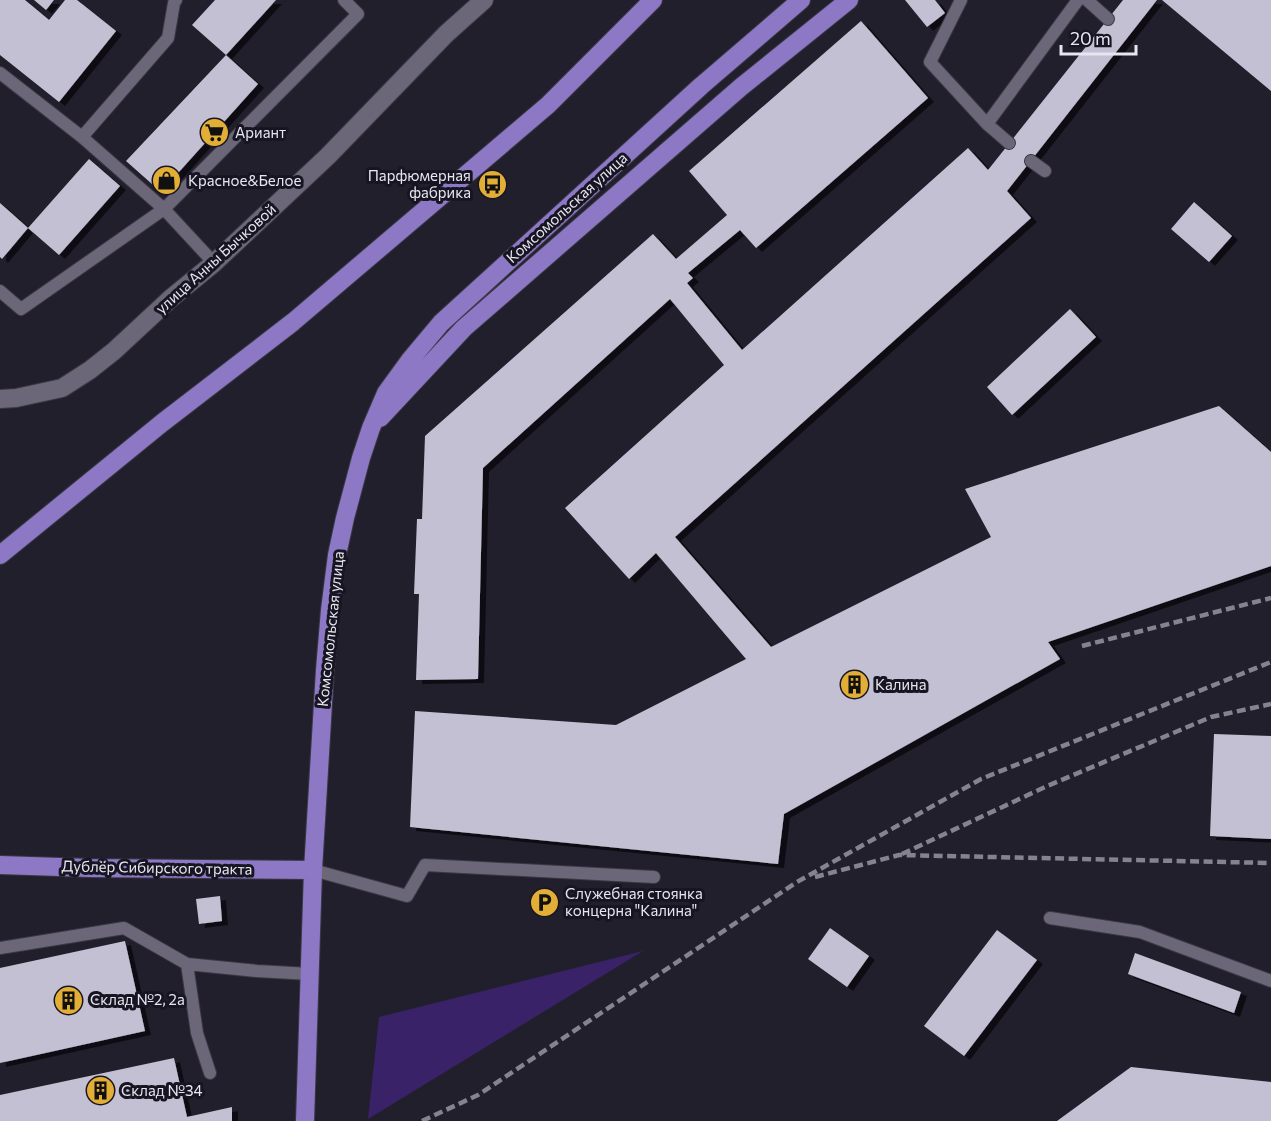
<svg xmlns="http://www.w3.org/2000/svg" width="1271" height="1121" viewBox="0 0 1271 1121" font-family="Commissioner,sans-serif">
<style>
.green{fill:#392268}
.building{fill:#c3c0d3;filter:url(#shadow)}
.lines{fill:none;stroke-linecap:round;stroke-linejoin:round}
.service-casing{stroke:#3b3945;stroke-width:14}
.tertiary-casing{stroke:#3b3945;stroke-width:20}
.primary-casing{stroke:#3b3945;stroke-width:20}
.service{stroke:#6b6779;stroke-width:12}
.tertiary{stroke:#6b6779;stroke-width:18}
.primary{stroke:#8d78c6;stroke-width:18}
.rail{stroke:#85838f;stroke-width:4.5;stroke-dasharray:9 4.5;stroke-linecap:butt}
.labels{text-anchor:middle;stroke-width:6;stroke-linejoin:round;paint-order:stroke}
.poi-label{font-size:15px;fill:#e7e6f0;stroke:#181523;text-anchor:start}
.street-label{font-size:15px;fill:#e7e6f0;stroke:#181523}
</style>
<defs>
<filter id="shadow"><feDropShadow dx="6" dy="4" stdDeviation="0" flood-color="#0009"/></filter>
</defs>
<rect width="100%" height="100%" fill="#221f2d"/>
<path class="green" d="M643,951L368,1119L379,1017Z"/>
<path class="building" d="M0,0H25L49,20L65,0H77L116,31L59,102L0,55Z
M34,0H54L46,10Z
M215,0H276L226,55L192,25Z
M905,0H935L945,13L927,27Z
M1123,0H1157L1007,191L1031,218L675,537L771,647L991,537L965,489L1219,406L1271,452V566L1048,642L1060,659L784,814L778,864L410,827L415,711L616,725L746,659L656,553L629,579L565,508L724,365L670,299L483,468L478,679L416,680L419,594H414L417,519H422L425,436L653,234L676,259L727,215L689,171L861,21L928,98L756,248L740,230L688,273L693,278L687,283L742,350L968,148L988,170Z
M1162,0H1271V91Z
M226,55L258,84L161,192L126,161Z
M89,159L120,186L59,255L28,228Z
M1194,202L1232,236L1209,262L1171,229Z
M0,203L28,228L2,259L0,257Z
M1070,309L1096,337L1012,415L987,387Z
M1214,734L1271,736V839L1210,836Z
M220,896L222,921L199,924L196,899Z
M830,928L869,956L847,987L808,959Z
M997,930L1037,960L964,1056L924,1026Z
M125,941L145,1031L0,1063V968Z
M1135,953L1241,992L1234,1013L1128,974Z
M174,1058L187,1117L232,1107V1121H0V1095Z
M1131,1067L1271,1082V1121H1057Z"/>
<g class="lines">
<defs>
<path id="service" d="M176,0L174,3L168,38L82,137L164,209L214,263
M961,0L930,62L987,124L1009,143
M1087,0L1108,19
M0,73L82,137
M987,124L1078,0
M1031,161L1045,171
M0,291L21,309L164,209L358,14L344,0
M313,870L407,896L425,865L654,877
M1050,918L1140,932L1271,981
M0,948L124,928L187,964L257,971L310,974
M187,964L197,1033L210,1073"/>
<path id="tertiary" d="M0,399L16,398L62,388L90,370L114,351L170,299L214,263L328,156L446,34L484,0"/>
<path id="primary" d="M380,418L464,328L741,87L849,0
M0,555L162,423L293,322L548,105L653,0
M0,865L90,868L313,870
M305,1121L313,870L325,670L330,610L337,555L345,518L361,458L371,428L386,393L410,360L441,323L701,86L801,0"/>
</defs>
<use href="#service" class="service-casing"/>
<use href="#tertiary" class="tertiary-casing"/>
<use href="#primary" class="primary-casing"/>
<use href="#service" class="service"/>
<use href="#tertiary" class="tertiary"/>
<use href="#primary" class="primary"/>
<path class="rail" d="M1082,646L1271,598
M902,854L1045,787L1211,717L1271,704
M815,877L899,855L1271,863
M422,1121L478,1095L797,882L981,779L1271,662"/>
</g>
<defs>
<symbol id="supermarket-disc" viewBox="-11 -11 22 22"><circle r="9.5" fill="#e3ae35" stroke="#181523"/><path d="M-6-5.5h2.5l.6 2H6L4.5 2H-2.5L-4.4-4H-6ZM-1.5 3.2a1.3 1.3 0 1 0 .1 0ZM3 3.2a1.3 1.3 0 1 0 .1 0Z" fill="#111"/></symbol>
<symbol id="shop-disc" viewBox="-11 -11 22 22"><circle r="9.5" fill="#e3ae35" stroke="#181523"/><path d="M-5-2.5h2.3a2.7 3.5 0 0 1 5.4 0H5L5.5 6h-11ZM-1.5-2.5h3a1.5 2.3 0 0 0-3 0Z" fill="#111"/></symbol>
<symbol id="bus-disc" viewBox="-11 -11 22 22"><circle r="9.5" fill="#e3ae35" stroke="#181523"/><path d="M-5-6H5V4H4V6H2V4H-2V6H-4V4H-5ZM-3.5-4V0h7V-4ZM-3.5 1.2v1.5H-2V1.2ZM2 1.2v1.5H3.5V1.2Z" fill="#111"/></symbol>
<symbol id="building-disc" viewBox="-11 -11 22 22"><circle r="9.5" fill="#e3ae35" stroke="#181523"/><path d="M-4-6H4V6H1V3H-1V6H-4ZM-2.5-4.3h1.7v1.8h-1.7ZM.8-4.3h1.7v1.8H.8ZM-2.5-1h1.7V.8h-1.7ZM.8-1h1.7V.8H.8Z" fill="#111"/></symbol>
<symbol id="parking-disc" viewBox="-11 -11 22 22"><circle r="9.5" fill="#e3ae35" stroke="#181523"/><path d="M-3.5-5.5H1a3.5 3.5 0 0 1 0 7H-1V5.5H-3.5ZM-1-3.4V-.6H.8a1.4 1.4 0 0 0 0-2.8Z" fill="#111"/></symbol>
</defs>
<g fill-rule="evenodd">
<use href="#supermarket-disc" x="198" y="116" width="33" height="33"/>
<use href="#shop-disc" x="150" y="164" width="33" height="33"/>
<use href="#bus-disc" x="476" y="168" width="33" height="33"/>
<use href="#building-disc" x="838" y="668" width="33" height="33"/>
<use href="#parking-disc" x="528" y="886" width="33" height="33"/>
<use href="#building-disc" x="52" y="984" width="33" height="33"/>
<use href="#building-disc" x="84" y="1074" width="33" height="33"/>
</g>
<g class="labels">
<g class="poi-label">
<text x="235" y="138">Ариант</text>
<text x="471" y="181" text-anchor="end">Парфюмерная<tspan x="471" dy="17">фабрика</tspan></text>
<text x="188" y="186">Красное&amp;Белое</text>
<text x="875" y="690">Калина</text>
<text x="565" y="899">Служебная стоянка<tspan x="565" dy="17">концерна "Калина"</tspan></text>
<text x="90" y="1005">Склад №2, 2а</text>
<text x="121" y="1096">Склад №34</text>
</g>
<g class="street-label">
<text transform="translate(567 208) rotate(-42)" y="5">Комсомольская улица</text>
<text transform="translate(216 259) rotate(-42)" y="5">улица Анны Бычковой</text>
<text transform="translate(331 629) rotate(-84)" y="5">Комсомольская улица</text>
<text transform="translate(157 868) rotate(1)" y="5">Дублёр Сибирского тракта</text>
</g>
</g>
<path d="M1061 45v9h75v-9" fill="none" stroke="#e7e6f0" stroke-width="3"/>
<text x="1070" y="45" font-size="18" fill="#e7e6f0" stroke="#181523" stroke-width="4.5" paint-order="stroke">20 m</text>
</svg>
